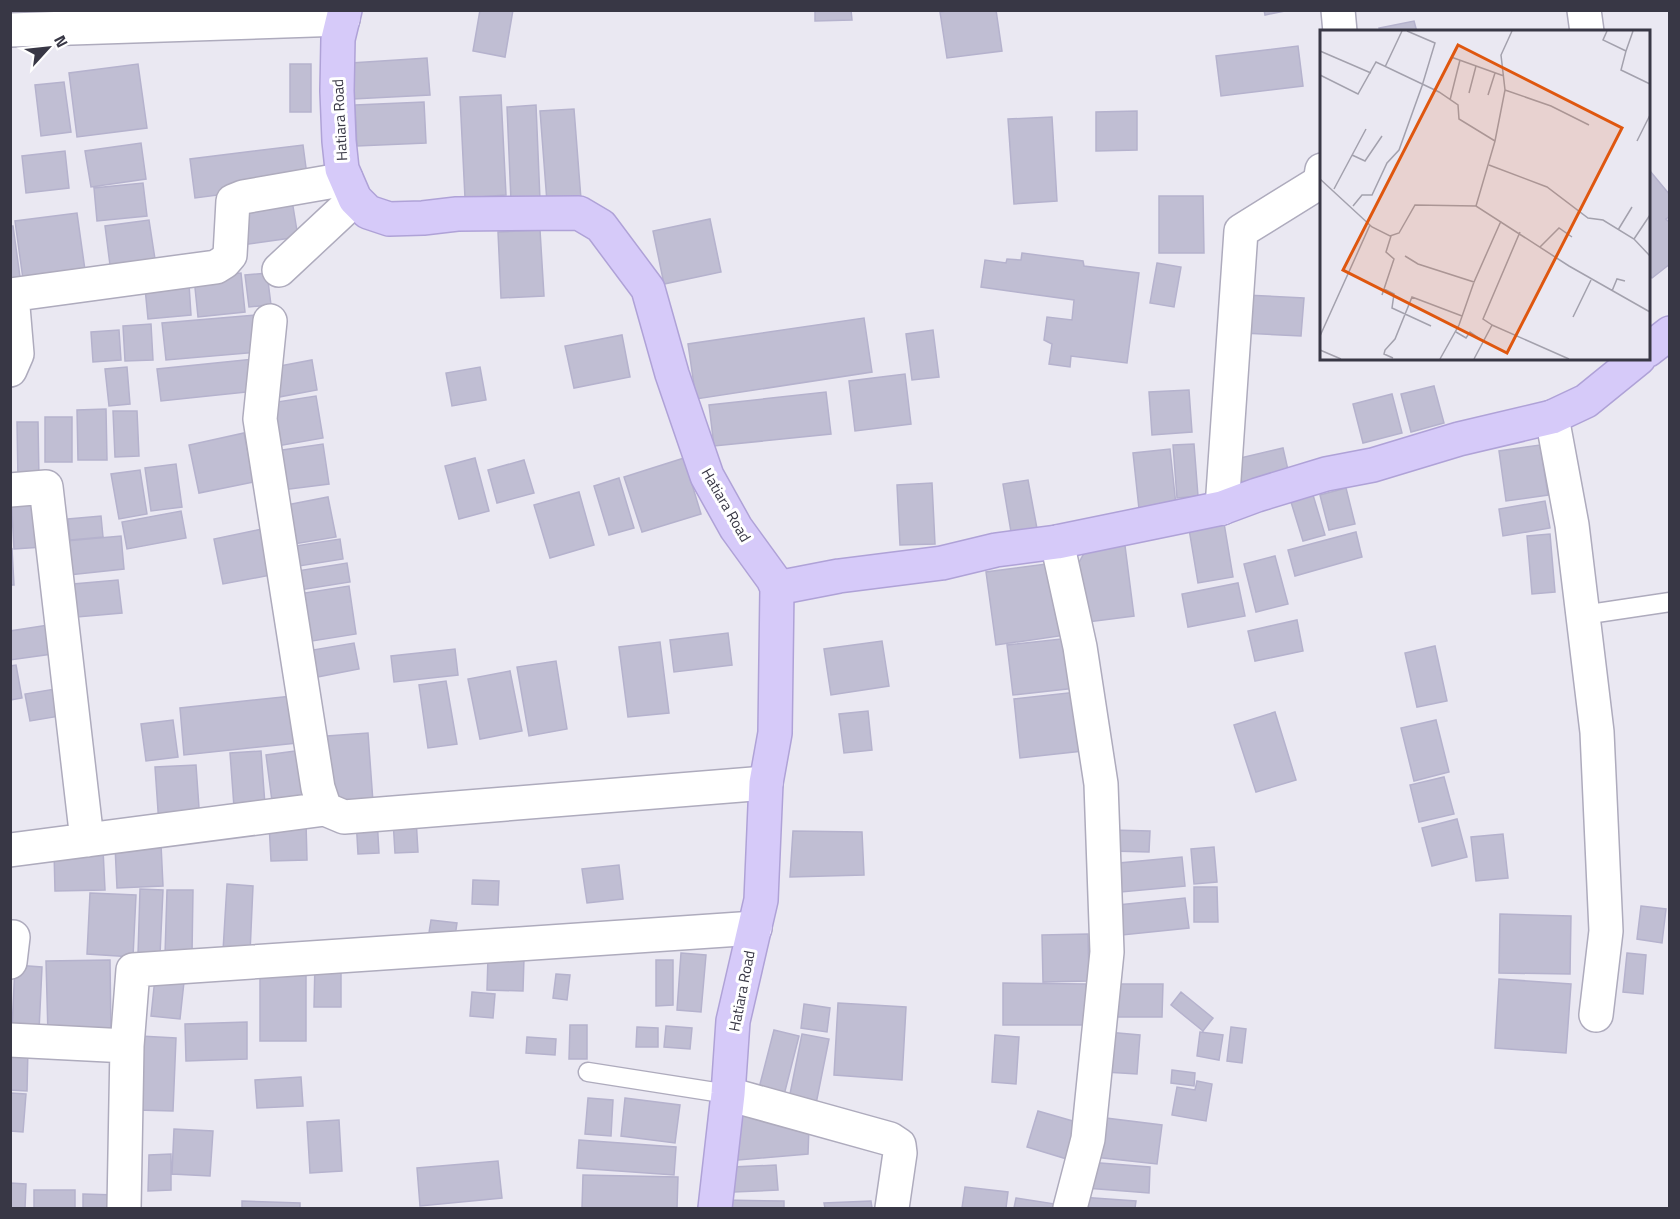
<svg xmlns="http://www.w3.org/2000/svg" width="1680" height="1219" viewBox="0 0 1680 1219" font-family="'Titillium Web',sans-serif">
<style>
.building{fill:#c0bed3;stroke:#b5b2cd;stroke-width:1.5}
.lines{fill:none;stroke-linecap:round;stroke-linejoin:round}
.lane-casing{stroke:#aeabbd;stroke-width:21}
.street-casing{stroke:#aeabbd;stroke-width:36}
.secondary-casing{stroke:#afa2d7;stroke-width:36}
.lane{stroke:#fff;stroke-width:18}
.street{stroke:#fff;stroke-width:33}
.secondary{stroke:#d6caf9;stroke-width:33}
.labels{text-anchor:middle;stroke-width:6;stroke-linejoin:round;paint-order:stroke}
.street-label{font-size:15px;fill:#383745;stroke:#fff}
.inset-road{fill:none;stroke:#a3a1ad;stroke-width:1.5}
.view{fill:#df570f;fill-opacity:0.15;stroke:#df570f;stroke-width:3}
.inset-edge{fill:none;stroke:#383745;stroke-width:3}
</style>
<rect width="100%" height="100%" fill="#eae8f2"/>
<path class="building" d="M10,10H45L46,14L10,18Z
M480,10H513L505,57L473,51Z
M815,10H851L852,20L815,21Z
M953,10H996L1002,51L947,58L940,12Z
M1264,10H1290L1265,15Z
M1414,21L1417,32H1380L1379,28Z
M1298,46L1303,86L1221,96L1216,56Z
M427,58L430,95L353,99L351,63Z
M138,64L147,128L77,137L69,73Z
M290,64H311V112H290Z
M64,82L71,132L41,136L35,85Z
M501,95L506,195L465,198L460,97Z
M424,102L426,143L357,146L355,105Z
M536,105L540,200L511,201L507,107Z
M574,109L581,199L547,202L540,111Z
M1137,111V150L1096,151V112Z
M1052,117L1057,201L1014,204L1008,119Z
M141,143L146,179L91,187L85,151Z
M303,145L308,183L195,198L190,159Z
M65,151L69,188L26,193L22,156Z
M1650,171L1670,195V216L1666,219L1670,223V264L1652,278L1648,273V173Z
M143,183L147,216L97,221L94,188Z
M291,194L298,237L242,245L236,202Z
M1159,196H1203L1204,253H1159Z
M77,213L85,270L23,279L15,221Z
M710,219L721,272L664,284L653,231Z
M149,220L155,259L110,265L105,226Z
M10,226H13L20,277L10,279Z
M540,230L544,296L501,298L498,232Z
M1022,253L1083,261L1084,266L1139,273L1127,363L1071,356L1070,367L1049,364L1052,344L1044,340L1047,317L1072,320L1074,300L981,287L985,260L1006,263L1007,259L1021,260Z
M1157,263L1181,267L1174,307L1150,303Z
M241,273L245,312L198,317L194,278Z
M267,273L271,305L249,307L245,275Z
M189,284L191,315L148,319L145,288Z
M1245,295L1304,298L1301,336L1243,333Z
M257,315L260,352L166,360L162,323Z
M864,318L872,372L696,399L688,344Z
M151,324L153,360L125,361L123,326Z
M119,330L121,360L93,362L91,332Z
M933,330L939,377L912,380L906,334Z
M622,335L630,377L574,388L565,346Z
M254,359L257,391L161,401L157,369Z
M312,360L317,390L279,397L274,367Z
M127,367L130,404L109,406L105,369Z
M480,367L486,400L452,406L446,373Z
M905,374L911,424L855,431L849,381Z
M1434,386L1444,423L1411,432L1401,394Z
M1189,390L1192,432L1152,435L1149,392Z
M826,392L831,434L714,446L709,405Z
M1392,394L1402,433L1363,443L1353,404Z
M316,396L323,438L272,447L264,404Z
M106,409L107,460H78L77,410Z
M113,411H137L139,456L115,457Z
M45,417H72V462H45Z
M17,422H38L39,479L18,480Z
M244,433L254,482L199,493L189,445Z
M323,444L329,484L282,490L276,451Z
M1194,444L1198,496L1177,498L1173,445Z
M1540,445L1548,495L1506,501L1499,451Z
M1283,448L1288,470L1242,482L1236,459Z
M1170,449L1176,505L1139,509L1133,453Z
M475,458L489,511L459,519L445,466Z
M684,458L701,514L642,532L624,477Z
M524,460L534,493L497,503L488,470Z
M176,464L182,507L151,511L145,468Z
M140,470L147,514L119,519L111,474Z
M619,478L634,528L609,535L594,486Z
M1028,480L1038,534L1012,538L1003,484Z
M932,483L935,544L900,545L897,485Z
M1346,488L1355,524L1329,530L1320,495Z
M39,491L43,547L14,549L11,494Z
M579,492L594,545L550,558L534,505Z
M1313,495L1325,535L1303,541L1291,502Z
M328,497L336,537L288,545L281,506Z
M1545,501L1550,528L1503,536L1499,509Z
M181,511L186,538L127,549L122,522Z
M101,516L103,537L70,540L68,519Z
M1223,517L1233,577L1198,583L1188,523Z
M262,529L271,575L223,584L214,539Z
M1356,532L1362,557L1295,576L1288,550Z
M1550,534L1555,592L1532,594L1527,536Z
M121,536L124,569L69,575L66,541Z
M1124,538L1134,616L1080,623L1074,572L1090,542Z
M340,539L343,559L293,567L289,547Z
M12,549L14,585H10V550Z
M1275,556L1288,604L1256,612L1244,564Z
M347,563L350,582L300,590L297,571Z
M1046,564L1066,635L996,645L986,572Z
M118,580L122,613L77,617L73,584Z
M1238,583L1245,616L1188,627L1182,594Z
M349,586L356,634L306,642L298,594Z
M1297,620L1303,651L1255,661L1248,631Z
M48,625L52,654L10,660V631Z
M728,633L732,665L674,672L670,640Z
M1070,638L1076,688L1013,695L1007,645Z
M882,641L889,686L831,695L824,649Z
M660,642L669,713L628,717L619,647Z
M354,643L359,669L312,678L307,651Z
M1435,646L1447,701L1417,707L1405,653Z
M455,649L458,675L394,682L391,656Z
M556,661L567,729L529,736L517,667Z
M16,665L22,698L10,700V666Z
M510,671L522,731L480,739L468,679Z
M446,681L457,744L428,748L419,685Z
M61,688L66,715L30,721L25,694Z
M1077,692L1083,751L1020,758L1014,699Z
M292,696L297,743L184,755L180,708Z
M868,711L872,750L844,753L839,714Z
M1275,712L1296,780L1256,792L1234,725Z
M173,720L178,757L146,761L141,724Z
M1436,720L1449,772L1414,781L1401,728Z
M368,733L373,802L332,805L327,736Z
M302,750L309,804L273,809L266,755Z
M261,751L265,805L234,807L230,753Z
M196,765L200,822L159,825L155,767Z
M1444,777L1454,814L1419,822L1410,785Z
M377,818L379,853L358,854L356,819Z
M416,818L418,852L395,853L393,820Z
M1457,819L1467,857L1432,866L1422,828Z
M306,822L307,860L271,861L269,823Z
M1110,830L1150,831L1149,852L1110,851Z
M793,831L862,832L864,875L790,877Z
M1503,834L1508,878L1476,881L1471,837Z
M161,844L163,886L117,888L115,846Z
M1214,847L1217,882L1194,884L1191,849Z
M103,849L105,890L55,891L54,851Z
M1182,857L1185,886L1121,892L1119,863Z
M619,865L623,899L587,903L582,869Z
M473,880L499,881L498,905L472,904Z
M227,884L253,886L250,953L223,951Z
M1194,887H1217L1218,922H1194Z
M140,889L163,890L160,955L138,954Z
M167,890H193L192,955H165Z
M90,893L136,895L133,957L87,954Z
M1185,898L1189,928L1122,935L1118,905Z
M1641,906L1666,909L1662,943L1637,939Z
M1500,914L1571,916L1570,974L1499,973Z
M431,920L457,923L454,943L428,939Z
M1088,934L1089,981L1043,982L1042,935Z
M681,953L706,955L701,1012L677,1010Z
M1627,953L1646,955L1643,994L1623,992Z
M488,957L524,958L523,991L487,990Z
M110,960L111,1035H48L46,961Z
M656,960H673V1005L656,1006Z
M315,963H341V1007H314Z
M15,965L42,967L39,1031L12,1029Z
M260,969H306V1041H260Z
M556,974L570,975L567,1000L553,998Z
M155,978L184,982L180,1019L151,1016Z
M1499,979L1571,984L1566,1053L1495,1048Z
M1003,983L1086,984V1025H1003Z
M1117,984H1163L1162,1017H1116Z
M472,992L495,994L493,1018L470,1016Z
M1181,992L1213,1018L1203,1031L1171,1005Z
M838,1003L906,1007L902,1080L834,1075Z
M804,1004L830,1008L827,1032L801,1028Z
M247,1022V1059L186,1061L185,1024Z
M570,1025H587V1059H569Z
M666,1026L692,1028L690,1049L664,1047Z
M637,1027L658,1028V1047H636Z
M1231,1027L1246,1029L1242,1063L1227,1061Z
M774,1030L799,1036L784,1095L759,1088Z
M1107,1032L1140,1035L1137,1074L1105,1072Z
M1200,1032L1223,1035L1219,1060L1197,1056Z
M802,1034L829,1039L816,1104L789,1099Z
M995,1035L1019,1037L1016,1084L992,1082Z
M140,1036L176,1038L173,1111L137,1110Z
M527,1037L556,1039L555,1055L526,1053Z
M10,1047L28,1048L27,1091L10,1090Z
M1172,1070L1195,1073L1194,1086L1171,1083Z
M301,1077L303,1106L257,1108L255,1080Z
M1197,1081L1212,1084L1206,1121L1172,1115L1177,1087L1195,1090Z
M10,1093L26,1094L23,1132L10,1131Z
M588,1098L613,1100L611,1136L585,1134Z
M625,1098L680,1105L675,1143L621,1136Z
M738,1108L809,1127L808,1154L727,1161Z
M1038,1111L1080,1123L1070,1160L1027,1147Z
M1098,1117L1162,1125L1157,1164L1094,1157Z
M339,1120L342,1171L310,1173L307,1122Z
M174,1129L213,1131L210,1176L172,1174Z
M579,1140L676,1147L674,1175L577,1168Z
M171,1154V1190L148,1191L149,1155Z
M498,1161L502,1198L420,1206L417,1168Z
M1088,1162L1150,1167L1149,1193L1086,1188Z
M776,1165L778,1190L734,1192L732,1167Z
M583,1175L678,1177L677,1208H582Z
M10,1183L26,1184L25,1208H10Z
M965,1187L1008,1192L1006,1208H962Z
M34,1190H75V1208H34Z
M83,1194L116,1195V1208H83Z
M1080,1197L1136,1201L1135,1208H1079Z
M1016,1198L1055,1204L1054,1208H1014Z
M723,1200L784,1201V1208H723Z
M242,1201L300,1203V1208H242Z
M871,1201L872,1208H825L824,1203Z"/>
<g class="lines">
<defs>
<path id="lane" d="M1583,615L1670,602
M588,1072L728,1094"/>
<path id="street" d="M1338,10L1340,32
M1584,10L1587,32
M10,30L343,19
M279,270L355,199
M10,295L216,267L224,262L230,255L233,201L243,197L346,179
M270,321L260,419L318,788L325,809L344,817L766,783
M10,370L17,354L12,295
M1552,417L1572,525L1597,732L1606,931L1596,1015
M10,490L46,487L87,840
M1222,508L1241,231L1320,182L1322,170
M1057,542L1080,647L1101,784L1107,952L1088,1139L1070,1208
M10,850L325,809
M10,937H13L10,962
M10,1040L127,1046L133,970L755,928
M728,1094L890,1139L899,1145L900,1153L892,1208
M124,1208L127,1046"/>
<path id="secondary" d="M345,10L338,39L337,91L339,141L342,169L355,199L368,212L389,219L423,218L457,214L579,213L601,226L648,289L672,374L707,476L736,528L773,579L777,588L775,733L766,783L761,900L733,1021L728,1094L715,1208
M1648,350L1670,333
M777,588L839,576L942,563L996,550L1057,542L1222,508L1257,495L1326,474L1373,465L1459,439L1552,417L1586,401L1639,358"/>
</defs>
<use href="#lane" class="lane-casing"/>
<use href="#street" class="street-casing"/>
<use href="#secondary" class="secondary-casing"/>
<use href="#lane" class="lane"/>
<use href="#street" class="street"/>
<use href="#secondary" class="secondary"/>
</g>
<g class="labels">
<g class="street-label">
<text transform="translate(340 120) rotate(-93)" y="5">Hatiara Road</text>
<text transform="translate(726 505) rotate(60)" y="5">Hatiara Road</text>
<text transform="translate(742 991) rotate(-79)" y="5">Hatiara Road</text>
</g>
</g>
<g transform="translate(1320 30)">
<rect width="330" height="330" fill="#eae8f2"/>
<path class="inset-road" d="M287,1L283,10L306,21L301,40L330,54M0,21L51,43M306,21L313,1M131,27L184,46M65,37L82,1M0,45L38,64L56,32L119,62L138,75L139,89L175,111M185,60L231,76L269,95M149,63L156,36M168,65L175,43M130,70L140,30M317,111L330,85M32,125L45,131L62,106M169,135L227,157L268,188L283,190L314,209L330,226M0,149L52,197L70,206L79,203L95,175L156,176L249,236L330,282M14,159L46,99M33,176L42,165H52L67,133L79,120L102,56L115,13L87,1M156,176L175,111L185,60L181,25L192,1M298,200L312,177M314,209L330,185M220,217L239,198L252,207M85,226L98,234L154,252L181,191M222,253L236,228M64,259L74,264L72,278L111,296M292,261L297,249L305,251M62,265L74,229L66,222L71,206M253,287L271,250M172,295L249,329M136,302L146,308L150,302L163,311M0,306L50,195M0,320L21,329M73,328L64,324L65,320L75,309L92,267L142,286M120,329L139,295L154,252M154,329L172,295L163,289L200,202"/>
<path class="view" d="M138,15L302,98L187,323L23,240Z"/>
<rect width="330" height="330" class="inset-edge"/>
</g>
<rect width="1680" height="1219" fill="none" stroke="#383745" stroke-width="24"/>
<g transform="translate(48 48) rotate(63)" stroke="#ffffff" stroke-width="4.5" paint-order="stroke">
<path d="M0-4.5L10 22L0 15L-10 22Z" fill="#383745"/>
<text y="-9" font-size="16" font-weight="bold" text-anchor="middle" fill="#383745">N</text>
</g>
</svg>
